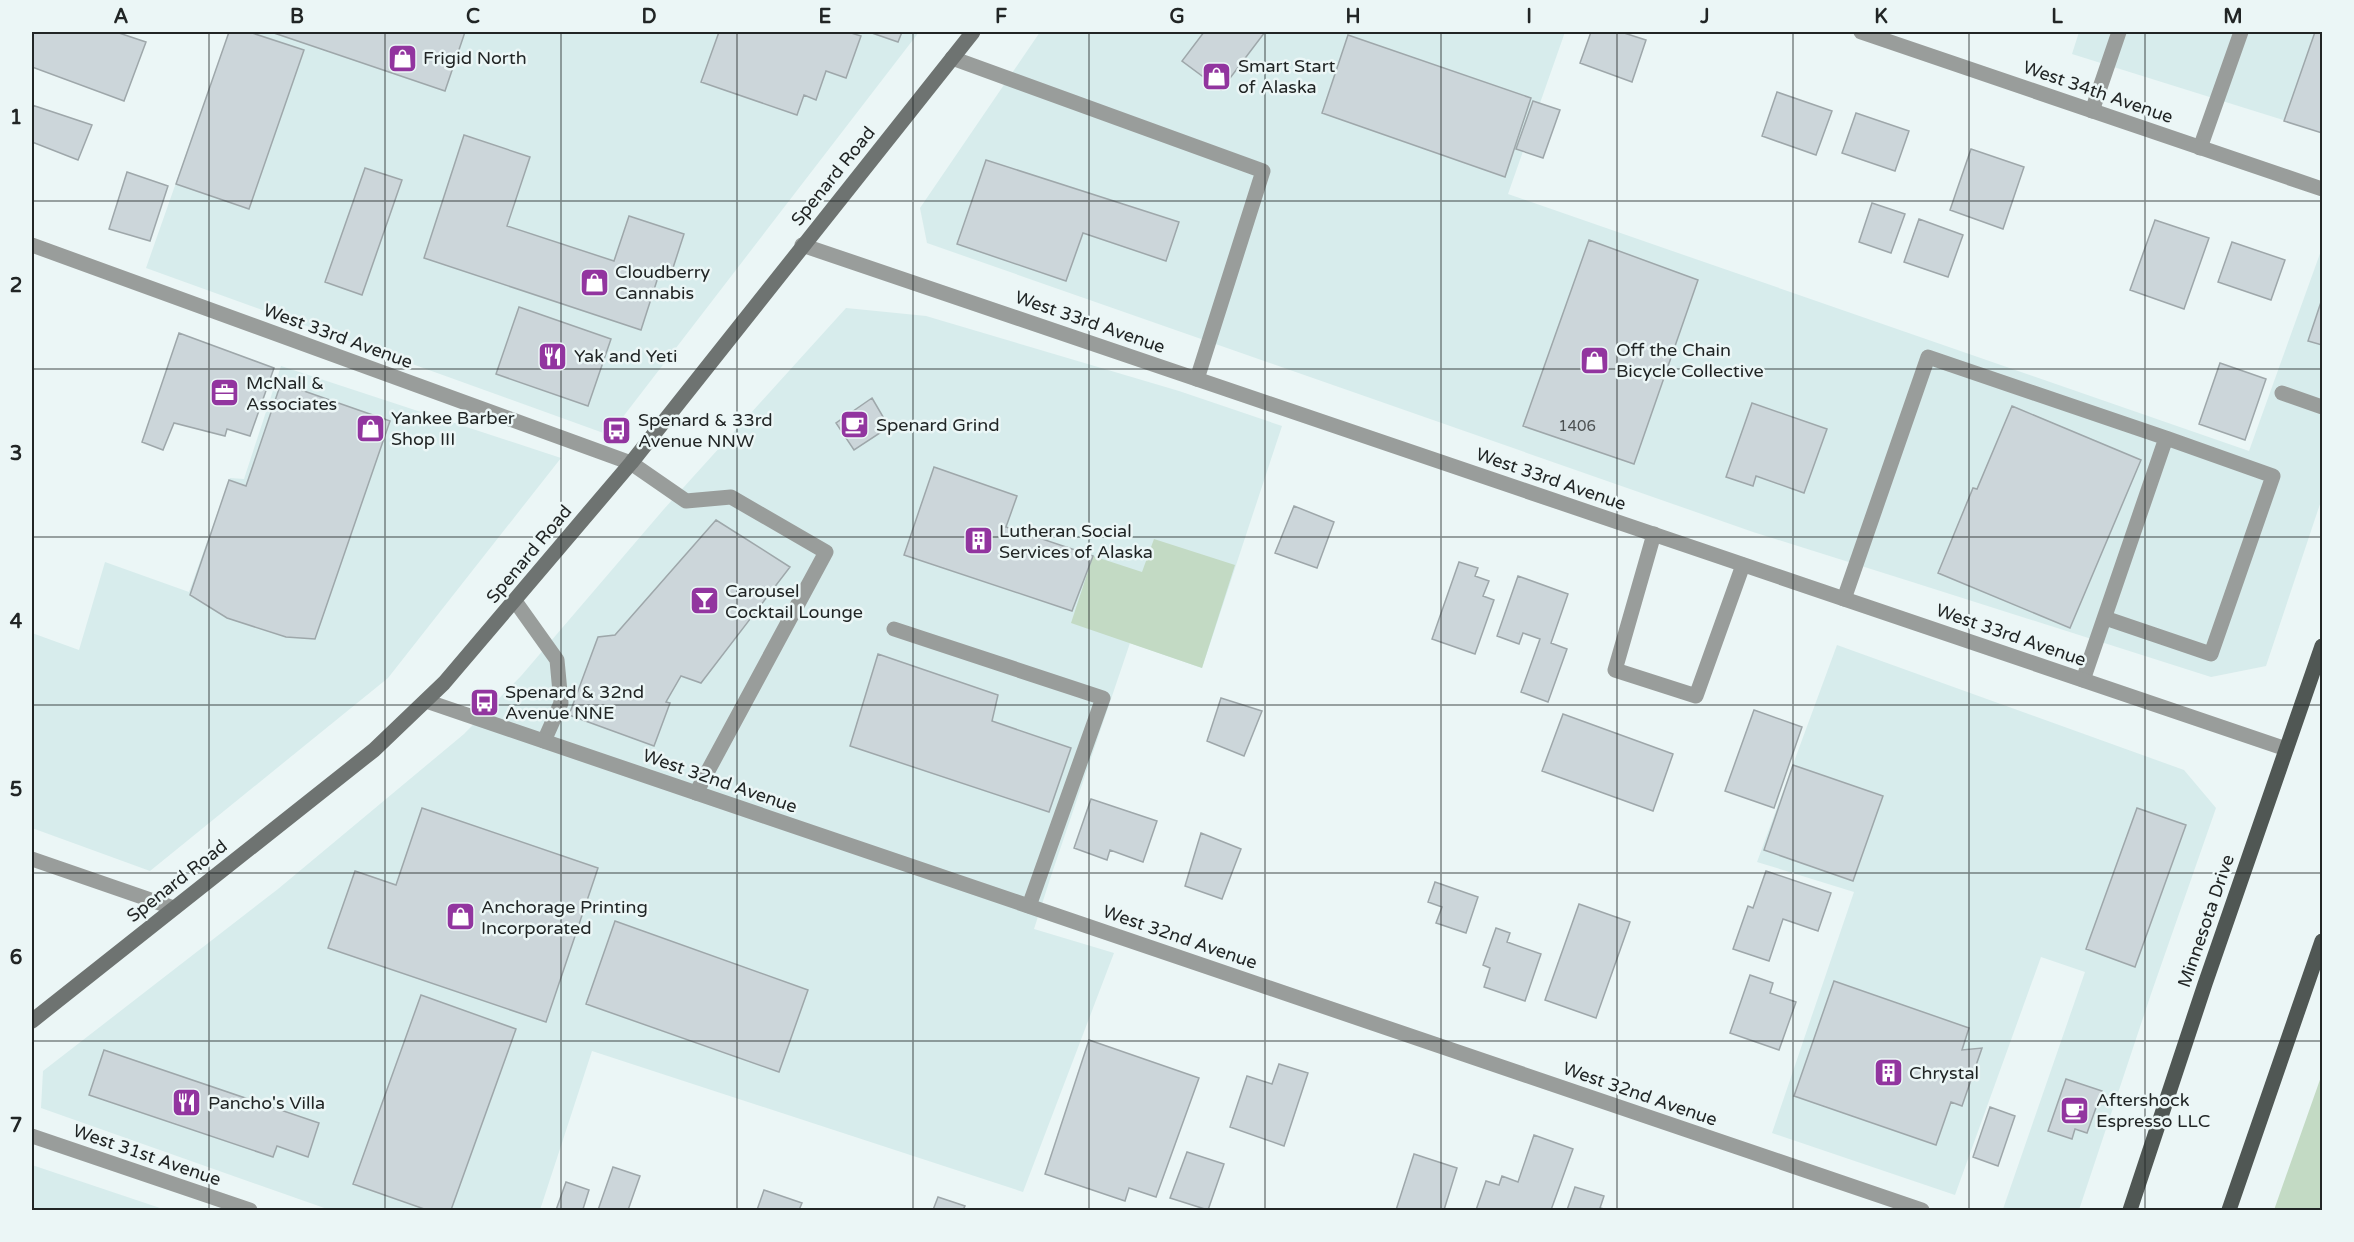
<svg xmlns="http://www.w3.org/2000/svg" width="2354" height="1242" viewBox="0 0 2354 1242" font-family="'Varela Round',sans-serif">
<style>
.built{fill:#d7ecec}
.green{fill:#c3dac4}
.building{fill:#ccd6da;stroke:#9ea7aa;stroke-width:1.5}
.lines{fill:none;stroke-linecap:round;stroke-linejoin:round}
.lane{stroke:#999d9b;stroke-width:15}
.street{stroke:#999d9b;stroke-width:15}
.secondary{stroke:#6e7371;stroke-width:15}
.primary{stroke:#505754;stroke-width:15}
.grid{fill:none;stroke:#212525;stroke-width:1.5;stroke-opacity:0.55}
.labels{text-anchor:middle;stroke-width:5;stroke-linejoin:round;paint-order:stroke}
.number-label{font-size:15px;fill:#4c5152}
.poi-label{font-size:18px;fill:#212525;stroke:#ebf6f6;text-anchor:start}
.street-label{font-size:18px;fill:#212525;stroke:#ebf6f6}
.neatline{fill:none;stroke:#212525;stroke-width:2}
.grid-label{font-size:20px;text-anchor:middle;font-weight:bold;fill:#212525}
</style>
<rect width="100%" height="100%" fill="#ebf6f6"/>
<path class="built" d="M229,32H919L609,435L146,268Z
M1040,32H1565L1508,194L2249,451L2322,248V498L2266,666L2211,677L1909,581L1753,532L927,243L920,208Z
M2079,32H2322V132L2072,54Z
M846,308L926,316L1179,391L1282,426L1202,668L1130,643L1050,879L1034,929L1114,953L1023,1192L592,1051L540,1210H330L41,1108L43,1071L278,889L464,734L521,676L664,509Z
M281,366L561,458L388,678L150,871L32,828V633L79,650L105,562L189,592L230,478L244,479Z
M1837,645L2184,770L2216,808L2151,994L2079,1210H2009L2003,1209L2085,972L2041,957L1955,1195L1772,1133L1854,892L1757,862Z
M32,1165L166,1210H32Z"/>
<path class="green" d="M1154,539L1235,565L1202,668L1071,623L1093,556L1142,572Z
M2322,1074V1210H2274Z"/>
<path class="building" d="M32,32H116L146,42L124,101L32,67Z
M229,32H249L304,50L249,209L176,184Z
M271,32H465L445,91Z
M719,32H848L861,36L846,78L826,71L816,100L804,95L797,115L701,82Z
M869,32H902L898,42Z
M1204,32H1265L1221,90L1182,61Z
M1591,32H1621L1646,40L1632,82L1580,63Z
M2315,32H2322V133L2284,121Z
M1348,35L1531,98L1505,177L1322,113Z
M1777,92L1832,111L1816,155L1762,136Z
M1533,101L1560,110L1543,158L1516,149Z
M32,105L92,125L78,160L32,142Z
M1856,113L1909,131L1895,171L1842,153Z
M464,135L530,157L507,226L614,261L629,216L684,234L671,274L660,271L641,330L424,258Z
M1971,149L2024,167L2003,229L1950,210Z
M986,160L1179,222L1166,261L1083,233L1066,281L957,244Z
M365,168L402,180L362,295L325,282Z
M127,172L168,186L150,241L109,229Z
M1872,203L1905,214L1891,253L1859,242Z
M1919,219L1963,235L1948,277L1904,262Z
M2155,220L2209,238L2184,309L2130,290Z
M1589,240L1698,280L1634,464L1523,426Z
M2232,242L2285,260L2271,300L2218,282Z
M2322,299V345L2308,341Z
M519,307L611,339L588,406L496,374Z
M179,333L274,368L250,436L227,429L225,436L174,423L163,450L142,442Z
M2220,363L2266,379L2245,440L2199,424Z
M281,383L390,421L315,639L286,637L227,618L190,595L229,480L246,486Z
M872,398L889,427L854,450L836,423Z
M1752,403L1827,429L1804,493L1756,476L1753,486L1726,477Z
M2012,406L2141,460L2070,628L1938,573L1973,488L1977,489Z
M934,467L1017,496L1006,527L1093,556L1072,611L904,555Z
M1294,506L1334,522L1317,568L1275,553Z
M716,520L790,567L701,683L681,676L666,702L670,703L654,746L569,715L598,637L615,635Z
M1459,562L1478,568L1475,576L1489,581L1483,596L1494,600L1475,654L1432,639Z
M1518,576L1568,594L1551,643L1567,649L1548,702L1521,692L1540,639L1523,633L1519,644L1497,636Z
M878,654L998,695L992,721L1071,748L1049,812L850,746Z
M1221,698L1262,711L1244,756L1207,741Z
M1754,710L1802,727L1774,808L1725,791Z
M1563,714L1673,754L1653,811L1542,771Z
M1793,765L1883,796L1853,881L1764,850Z
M1091,799L1157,821L1143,862L1110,850L1107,860L1074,848Z
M422,808L598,868L546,1022L328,948L355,871L396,885Z
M2137,808L2186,825L2135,967L2086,949Z
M1201,833L1241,849L1222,899L1185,886Z
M1766,871L1831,893L1818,931L1783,919L1769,961L1733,949L1748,906L1753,908Z
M1435,882L1478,897L1466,933L1436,923L1442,907L1428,902Z
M1579,904L1630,922L1596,1018L1545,1000Z
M615,921L808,990L779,1072L586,1004Z
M1496,928L1510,933L1507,942L1541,954L1525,1001L1484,987L1490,968L1483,965Z
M1750,975L1773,983L1770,993L1796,1002L1779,1050L1730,1033Z
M1834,981L1969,1028L1962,1050L1982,1048L1962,1106L1951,1102L1936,1145L1794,1096Z
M421,995L516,1029L451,1210H427L353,1184Z
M1089,1040L1199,1078L1156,1197L1129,1188L1125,1201L1045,1174Z
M104,1050L319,1123L308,1157L277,1146L273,1157L89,1095Z
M1279,1064L1308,1073L1284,1146L1230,1127L1247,1076L1272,1084Z
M2066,1079L2102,1091L2087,1133L2075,1129L2072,1139L2048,1131Z
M1990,1107L2015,1116L1998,1166L1973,1157Z
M1534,1135L1573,1149L1551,1210H1476L1486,1181L1499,1185L1502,1176L1518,1182Z
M1187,1152L1224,1164L1208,1210L1170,1198Z
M1414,1154L1457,1168L1444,1210H1396Z
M613,1167L640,1176L628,1210H598Z
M566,1182L589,1190L583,1209L586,1210H556Z
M1575,1187L1604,1196L1600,1208L1608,1210H1567Z
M764,1190L802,1203L799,1210H757Z
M938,1197L965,1206L963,1210H933Z"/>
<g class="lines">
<path class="lane" d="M952,58L1263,171L1197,379
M2092,111L2119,32
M2200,148L2241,32
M2282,393L2322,407
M631,463L686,501L731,497L826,552L696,793
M1654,534L1615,670L1696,696L1743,565
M1844,599L1928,357L2166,438
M515,601L557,660L561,703L544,741
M894,629L1103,698L1029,906
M2083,680L2166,438L2273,476L2211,654L2105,618"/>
<path class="street" d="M1861,32L2322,189
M32,245L631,463
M802,245L2286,749
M426,701L1922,1210
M32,859L174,908
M32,1136L250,1210"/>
<path class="secondary" d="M32,1021L374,750L444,683L631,463L973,32"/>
<path class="primary" d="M2130,1210L2205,984L2322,646
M2229,1210L2322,941"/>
</g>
<path class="grid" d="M209,32V1210M385,32V1210M561,32V1210M737,32V1210M913,32V1210M1089,32V1210M1265,32V1210M1441,32V1210M1617,32V1210M1793,32V1210M1969,32V1210M2145,32V1210M32,201H2322M32,369H2322M32,537H2322M32,705H2322M32,873H2322M32,1041H2322"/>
<defs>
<symbol id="shop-square" viewBox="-11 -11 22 22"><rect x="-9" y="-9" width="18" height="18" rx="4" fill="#92359f" stroke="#ebf6f6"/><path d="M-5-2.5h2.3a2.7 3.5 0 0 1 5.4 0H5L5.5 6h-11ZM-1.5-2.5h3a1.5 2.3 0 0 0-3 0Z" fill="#fff"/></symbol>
<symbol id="restaurant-square" viewBox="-11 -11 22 22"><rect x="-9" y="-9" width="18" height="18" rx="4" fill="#92359f" stroke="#ebf6f6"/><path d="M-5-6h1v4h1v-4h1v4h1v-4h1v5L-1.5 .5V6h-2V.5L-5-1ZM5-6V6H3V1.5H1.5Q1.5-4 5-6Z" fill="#fff"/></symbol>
<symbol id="office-square" viewBox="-11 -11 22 22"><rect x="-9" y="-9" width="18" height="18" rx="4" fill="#92359f" stroke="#ebf6f6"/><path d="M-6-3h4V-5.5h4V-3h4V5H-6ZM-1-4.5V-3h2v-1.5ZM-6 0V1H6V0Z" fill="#fff"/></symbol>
<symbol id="cafe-square" viewBox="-11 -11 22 22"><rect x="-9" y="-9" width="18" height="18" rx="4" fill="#92359f" stroke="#ebf6f6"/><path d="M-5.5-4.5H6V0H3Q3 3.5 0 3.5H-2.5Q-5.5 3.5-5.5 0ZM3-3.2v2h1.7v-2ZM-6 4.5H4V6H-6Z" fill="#fff"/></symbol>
<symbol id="bus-square" viewBox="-11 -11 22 22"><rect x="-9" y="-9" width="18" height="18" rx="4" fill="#92359f" stroke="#ebf6f6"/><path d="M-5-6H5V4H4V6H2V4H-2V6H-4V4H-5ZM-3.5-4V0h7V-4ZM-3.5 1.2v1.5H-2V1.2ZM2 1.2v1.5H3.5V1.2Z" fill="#fff"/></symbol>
<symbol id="building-square" viewBox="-11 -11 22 22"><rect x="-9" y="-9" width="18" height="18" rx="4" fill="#92359f" stroke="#ebf6f6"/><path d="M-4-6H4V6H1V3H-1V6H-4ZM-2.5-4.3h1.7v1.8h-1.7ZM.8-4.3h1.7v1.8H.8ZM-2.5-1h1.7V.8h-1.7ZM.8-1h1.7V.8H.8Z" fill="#fff"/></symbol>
<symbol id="bar-square" viewBox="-11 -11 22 22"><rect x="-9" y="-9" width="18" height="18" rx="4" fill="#92359f" stroke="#ebf6f6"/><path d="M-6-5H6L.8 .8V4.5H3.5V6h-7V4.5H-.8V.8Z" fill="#fff"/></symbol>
</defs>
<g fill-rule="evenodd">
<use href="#shop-square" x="386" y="42" width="33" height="33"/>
<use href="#shop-square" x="1200" y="60" width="33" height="33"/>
<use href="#shop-square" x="578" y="266" width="33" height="33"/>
<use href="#restaurant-square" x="536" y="340" width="33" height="33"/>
<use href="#shop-square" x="1578" y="344" width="33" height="33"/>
<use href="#office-square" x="208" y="376" width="33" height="33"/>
<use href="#cafe-square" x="838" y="408" width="33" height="33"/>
<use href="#shop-square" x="354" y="412" width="33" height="33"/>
<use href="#bus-square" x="600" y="414" width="33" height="33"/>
<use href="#building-square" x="962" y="524" width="33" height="33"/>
<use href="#bar-square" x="688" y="584" width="33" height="33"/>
<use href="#bus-square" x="468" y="686" width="33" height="33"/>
<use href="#shop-square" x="444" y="900" width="33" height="33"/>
<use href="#building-square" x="1872" y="1056" width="33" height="33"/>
<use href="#restaurant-square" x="170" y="1086" width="33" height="33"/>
<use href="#cafe-square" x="2058" y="1094" width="33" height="33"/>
</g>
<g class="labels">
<g class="number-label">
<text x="1577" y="431">1406</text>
</g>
<g class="poi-label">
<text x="423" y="64">Frigid North</text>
<text x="1238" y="72">Smart Start<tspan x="1238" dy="21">of Alaska</tspan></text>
<text x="615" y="278">Cloudberry<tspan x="615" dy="21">Cannabis</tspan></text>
<text x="1616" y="356">Off the Chain<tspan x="1616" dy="21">Bicycle Collective</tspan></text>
<text x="574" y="362">Yak and Yeti</text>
<text x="246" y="389">McNall &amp;<tspan x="246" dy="21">Associates</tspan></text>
<text x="391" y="424">Yankee Barber<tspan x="391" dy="21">Shop III</tspan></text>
<text x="638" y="426">Spenard &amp; 33rd<tspan x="638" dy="21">Avenue NNW</tspan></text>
<text x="876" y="431">Spenard Grind</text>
<text x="999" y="537">Lutheran Social<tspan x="999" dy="21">Services of Alaska</tspan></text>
<text x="725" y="597">Carousel<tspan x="725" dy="21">Cocktail Lounge</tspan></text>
<text x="505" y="698">Spenard &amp; 32nd<tspan x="505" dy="21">Avenue NNE</tspan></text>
<text x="481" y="913">Anchorage Printing<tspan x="481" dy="21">Incorporated</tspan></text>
<text x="1909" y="1079">Chrystal</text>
<text x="2096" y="1106">Aftershock<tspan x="2096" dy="21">Espresso LLC</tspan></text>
<text x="208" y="1109">Pancho's Villa</text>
</g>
<g class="street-label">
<text transform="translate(2098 92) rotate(19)" y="6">West 34th Avenue</text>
<text transform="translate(833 176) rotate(-51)" y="6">Spenard Road</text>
<text transform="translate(1090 322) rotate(19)" y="6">West 33rd Avenue</text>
<text transform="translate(338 336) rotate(20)" y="6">West 33rd Avenue</text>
<text transform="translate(1551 479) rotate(19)" y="6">West 33rd Avenue</text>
<text transform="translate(529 554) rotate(-50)" y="6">Spenard Road</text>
<text transform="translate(2011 635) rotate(19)" y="6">West 33rd Avenue</text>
<text transform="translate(720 781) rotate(19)" y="6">West 32nd Avenue</text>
<text transform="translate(177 881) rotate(-38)" y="6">Spenard Road</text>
<text transform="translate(2206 921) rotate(-71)" y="6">Minnesota Drive</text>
<text transform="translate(1180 937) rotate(19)" y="6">West 32nd Avenue</text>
<text transform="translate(1640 1094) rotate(19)" y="6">West 32nd Avenue</text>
<text transform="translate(147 1155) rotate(19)" y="6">West 31st Avenue</text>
</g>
</g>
<rect width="2354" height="1242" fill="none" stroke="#ebf6f6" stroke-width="66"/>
<rect x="33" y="33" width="2288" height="1176" class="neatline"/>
<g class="grid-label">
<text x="121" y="23">A</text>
<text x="297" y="23">B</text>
<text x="473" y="23">C</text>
<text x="649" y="23">D</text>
<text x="825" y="23">E</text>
<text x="1001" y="23">F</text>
<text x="1177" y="23">G</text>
<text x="1353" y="23">H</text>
<text x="1529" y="23">I</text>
<text x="1705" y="23">J</text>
<text x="1881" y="23">K</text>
<text x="2057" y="23">L</text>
<text x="2233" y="23">M</text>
<text x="16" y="124">1</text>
<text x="16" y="292">2</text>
<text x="16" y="460">3</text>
<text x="16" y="628">4</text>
<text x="16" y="796">5</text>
<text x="16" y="964">6</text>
<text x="16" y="1132">7</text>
</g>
</svg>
